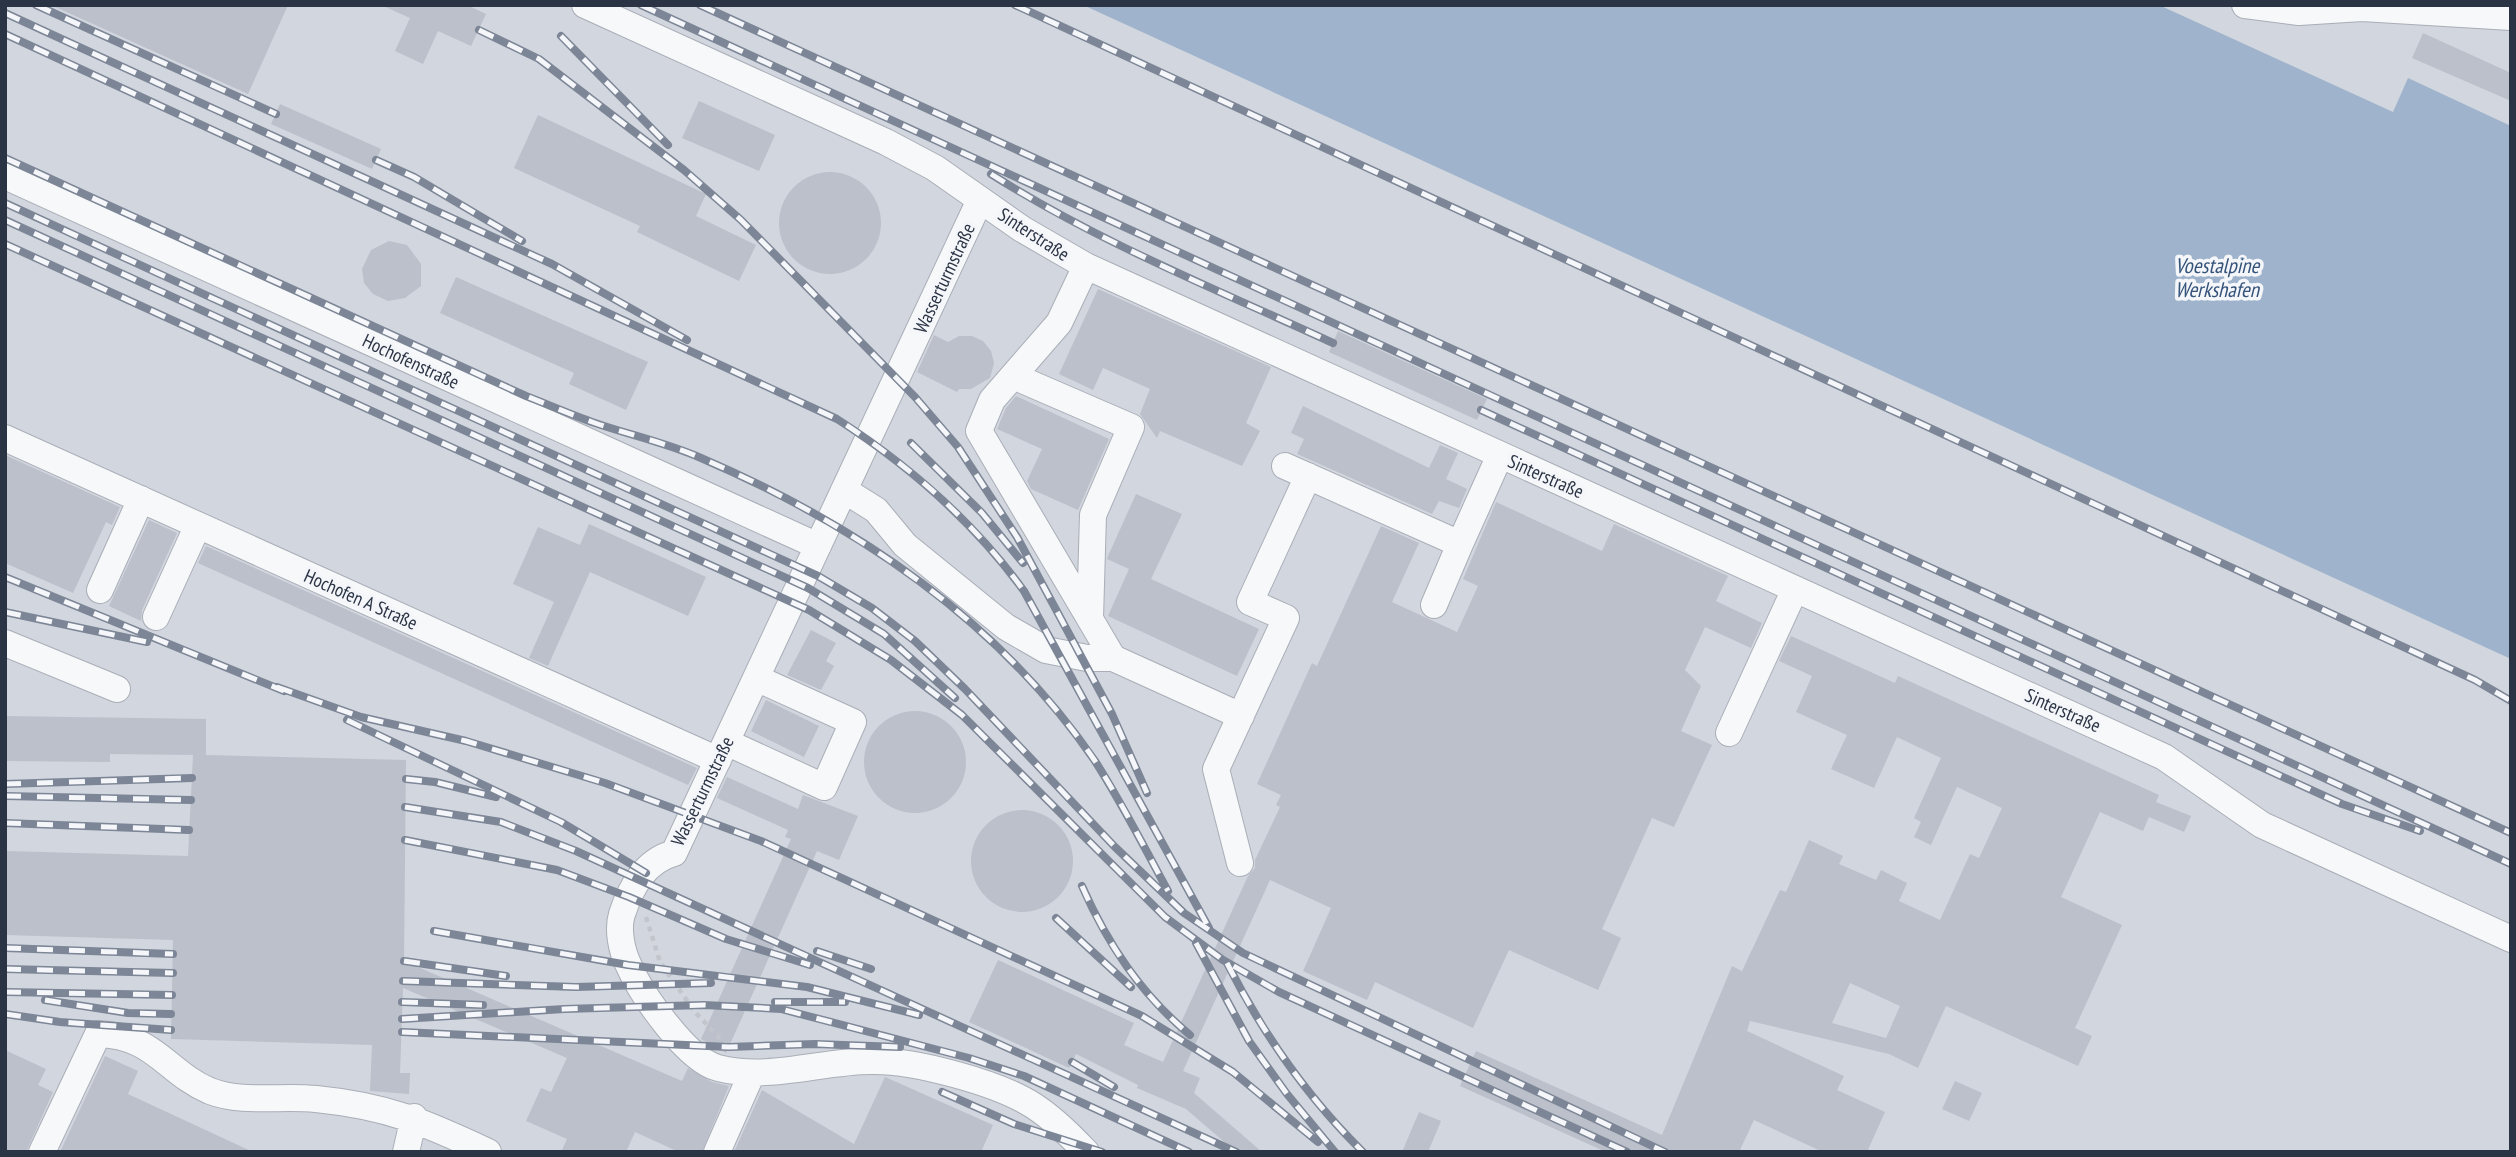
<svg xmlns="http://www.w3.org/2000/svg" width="2516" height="1157" viewBox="0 0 2516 1157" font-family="'PT Sans Narrow',sans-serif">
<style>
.built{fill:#d2d6de}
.water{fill:#9fb4cc}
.building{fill:#bbc0ca;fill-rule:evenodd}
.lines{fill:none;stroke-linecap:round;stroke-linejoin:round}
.minor-casing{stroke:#a9aeb7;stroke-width:28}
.path{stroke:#c2c5cb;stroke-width:4.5;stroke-dasharray:5 5;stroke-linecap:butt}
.minor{stroke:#f7f8fa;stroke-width:26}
.rail-casing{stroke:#7d8696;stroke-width:8}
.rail{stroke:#f4f6f9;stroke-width:5;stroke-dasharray:16;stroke-linecap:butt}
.labels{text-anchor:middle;stroke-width:7;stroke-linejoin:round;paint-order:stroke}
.street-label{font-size:19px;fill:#2b3445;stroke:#f4f6f9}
.water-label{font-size:21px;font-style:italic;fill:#34527a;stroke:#f4f6f9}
</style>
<rect width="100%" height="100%" fill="#e4e7ec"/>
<path class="built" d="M5,5H2511V1152H5Z"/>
<path class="water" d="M1083,5H2159L2393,112L2408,78L2511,126V659Z"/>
<path class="building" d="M51,5H288L248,94Z
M381,5H467L486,14L471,46L438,31L423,64L395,51L410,18Z
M2423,33L2511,73V101L2412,58Z
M699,101L775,135L759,171L682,138Z
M280,104L381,149L372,169L271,124Z
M538,115L706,194L696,216L756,245L739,281L637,232L640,226L514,168Z
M779 223a51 51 0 1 1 102 0a51 51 0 1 1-102 0Z
M389,241L407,245L421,264V286L405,298L388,301L373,294L364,283L362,269L371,250Z
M456,277L648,362L626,410L569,384L574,373L440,313Z
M1098,289L1271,367L1246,423L1260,431L1242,466L1160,431L1157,438L1140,414L1150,389L1103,368L1093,390L1059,374Z
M1338,331L1487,399L1477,420L1329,352Z
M934,335L948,342L959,336H972L983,341L991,351L994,363L990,378L971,389H959L957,392L917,372Z
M1016,396L1109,439L1078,510L1031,489L1027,481L1042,449L997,429L1006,408Z
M1303,406L1429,468L1440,445L1458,453L1446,479L1467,489L1459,508L1439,501L1432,514L1297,454L1304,439L1291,433Z
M5,455L120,507L112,525L106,522L73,593L5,563Z
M1136,494L1182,514L1151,579L1259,629L1237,676L1108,616L1129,569L1107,559L1108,556Z
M1496,502L1602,551L1614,524L1728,576L1716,601L1762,623L1751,648L1705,627L1685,670L1701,686L1681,731L1712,745L1674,827L1652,818L1602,929L1621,938L1598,990L1509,950L1473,1028L1375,982L1367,1000L1303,971L1331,908L1270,880L1183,1071L1200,1078L1194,1093L1262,1152H1236L1186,1109L1137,1088L1138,1085L1076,1054L1069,1068L969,1022L998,960L1134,1023L1124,1045L1163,1062L1248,876L1255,868V860L1280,807L1276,805L1281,795L1257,784L1312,663L1317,666L1381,526L1419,543L1392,602L1457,632L1478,586L1463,579Z
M149,520L177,533L142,610L141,621L109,606Z
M589,524L706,577L688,616L590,572L548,666L529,658L554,602L513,584L538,527L580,545Z
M206,546L697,768L688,785L198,563Z
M811,630L836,643L826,661L834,666L821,690L787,675Z
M1791,636L1895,683L1898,676L2159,795L2156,802L2191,816L2184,832L2149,817L2143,831L2100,812L2061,897L2122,925L2075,1028L2092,1036L2078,1066L1946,1006L1918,1068L1889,1054L1750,1021L1747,1031L1844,1076L1837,1090L1885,1112L1867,1152H1823L1754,1120L1739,1152H1606L1460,1086L1476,1051L1662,1135L1732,966L1742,971L1780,890L1786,892L1809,840L1843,856L1839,864L1876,880L1881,870L1907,883L1899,901L1940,920L1970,854L1979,858L2002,808L1957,787L1931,845L1914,837L1921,822L1914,818L1941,758L1897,737L1874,788L1831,769L1847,735L1796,712L1812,676L1779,661ZM1850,983L1900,1006L1886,1038L1832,1023Z
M766,700L819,726L804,757L751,731Z
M864 762a51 51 0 1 1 102 0a51 51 0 1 1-102 0Z
M5,716L206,719V755L406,760L404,961L682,1081L688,1068L712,1082L729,1086L702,1152H679L635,1132L626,1152H561L567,1139L526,1121L541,1088L551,1092L567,1058L403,988L400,1073H410L409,1094L370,1091L372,1045L171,1039L173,940L5,935V851L188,856L193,755L110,754V762L5,761Z
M727,777L798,809L803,795L858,816L839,860L817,851L726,1053L701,1039L791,839L785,837L788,830L717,798Z
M971 861a51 51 0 1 1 102 0a51 51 0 1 1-102 0Z
M5,1050L46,1069L38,1085L53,1092L26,1152H5Z
M105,1056L138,1071L128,1094L253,1152H60Z
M885,1077L993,1125L981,1152H734L762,1090L854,1144Z
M1955,1081L1982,1093L1969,1121L1942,1109Z
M1419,1112L1441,1121L1428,1152H1402Z"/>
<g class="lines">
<defs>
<path id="minor" d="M585,5L886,142L935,168L1022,229L1086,266L2164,757L2262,825L2511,939
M2245,5L2299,12L2362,8L2511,17
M5,176L818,546
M980,200L674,853C645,861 631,887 622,914C617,930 622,952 629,966C642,995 687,1060 718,1068C769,1081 821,1061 871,1061C914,1060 999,1083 1034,1106C1054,1119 1070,1135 1086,1152
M1086,266L1059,323L992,400L979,431L1113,658L1241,716
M1013,376L1131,427L1093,515L1090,618
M5,438L718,760
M1285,466L1460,544L1500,455
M844,490L876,510L905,545L1006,627L1046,650L1087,658H1113
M100,590L141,499
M1434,605L1460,544
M156,617L198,525
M5,643L117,689
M1729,733L1795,589
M726,742L824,787L853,722L756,678
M1240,863L1216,769L1286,618L1250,602L1308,476
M42,1152L98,1034C154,1035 167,1073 210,1091C244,1104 280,1095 316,1099C387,1106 424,1122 488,1152
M406,1152L414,1117
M717,1152L752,1073"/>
</defs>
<use href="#minor" class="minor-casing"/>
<path class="path" d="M646,917L660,962L695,1012L725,1044"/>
<use href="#minor" class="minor"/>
<defs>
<path id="rail" d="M36,5L276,114
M641,5L2511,864
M700,5L2511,833
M1015,5L2475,680L2511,701
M5,13L552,264L687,340
M479,30L539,59L684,170L741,220L915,397L958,447L1017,537L1112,714L1147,793
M5,34L837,419C910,466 973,521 1024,591L1209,928
M561,36L668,145
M5,158L526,396C549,405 572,415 595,423C630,435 667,443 701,458C855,524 999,621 1095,761C1122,803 1144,847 1168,891
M376,160L414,177L522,241
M991,174C1098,242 1218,290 1333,343
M5,203L818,576L872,608L915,641L965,689L1115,847L1184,913L1243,953L1665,1152
M5,220L808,588L884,634L955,698
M5,244L809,610L891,660L962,715L1165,917L1223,960L1279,992L1627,1152
M1481,410L2342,804L2420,831
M911,443L982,513L1023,563
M5,577L284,691
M5,612L147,642
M277,687L361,717L466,741L605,783L761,841L1142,1016L1233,1072L1318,1142
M347,720L561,822L646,873
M406,779L435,782L496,797
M5,784L192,778
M5,796L191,800
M405,807L501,822L576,851L1236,1152
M5,823L189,830
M405,840L557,870L629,897L726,939L810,965
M1082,886C1108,945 1141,994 1190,1035
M1056,918L1131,987
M434,931L628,965L807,987L919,1015
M1196,943L1249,1041L1287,1094L1335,1152
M5,948L173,954
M817,951L871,969
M404,961L506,976
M1227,963C1262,1032 1307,1097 1363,1152
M5,969L173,973
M403,981L576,987L711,983
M5,992L172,995
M45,1000L128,1013L171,1014
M402,1002L483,1005
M775,1002H845
M5,1014L60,1022L171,1030
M402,1019L564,1009L704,1005L781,1009L969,1058L1024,1076L1189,1152
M402,1032L729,1047L815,1044L900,1047
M1072,1062L1114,1087
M942,1092L1014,1124L1102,1152"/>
</defs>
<use href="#rail" class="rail-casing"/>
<use href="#rail" class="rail"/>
</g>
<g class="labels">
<g class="street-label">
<text transform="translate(1034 234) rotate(33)" y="7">Sinterstraße</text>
<text transform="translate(944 278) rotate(-65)" y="7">Wasserturmstraße</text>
<text transform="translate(411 361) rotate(25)" y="7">Hochofenstraße</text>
<text transform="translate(1546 476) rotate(24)" y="7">Sinterstraße</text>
<text transform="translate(361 599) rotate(24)" y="7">Hochofen A Straße</text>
<text transform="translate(2063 710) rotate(24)" y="7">Sinterstraße</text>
<text transform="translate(702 791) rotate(-64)" y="7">Wasserturmstraße</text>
</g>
<g class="water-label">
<text x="2217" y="273">Voestalpine<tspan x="2217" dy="24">Werkshafen</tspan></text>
</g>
</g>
<rect width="2516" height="1157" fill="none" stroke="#2b3445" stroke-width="14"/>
</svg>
